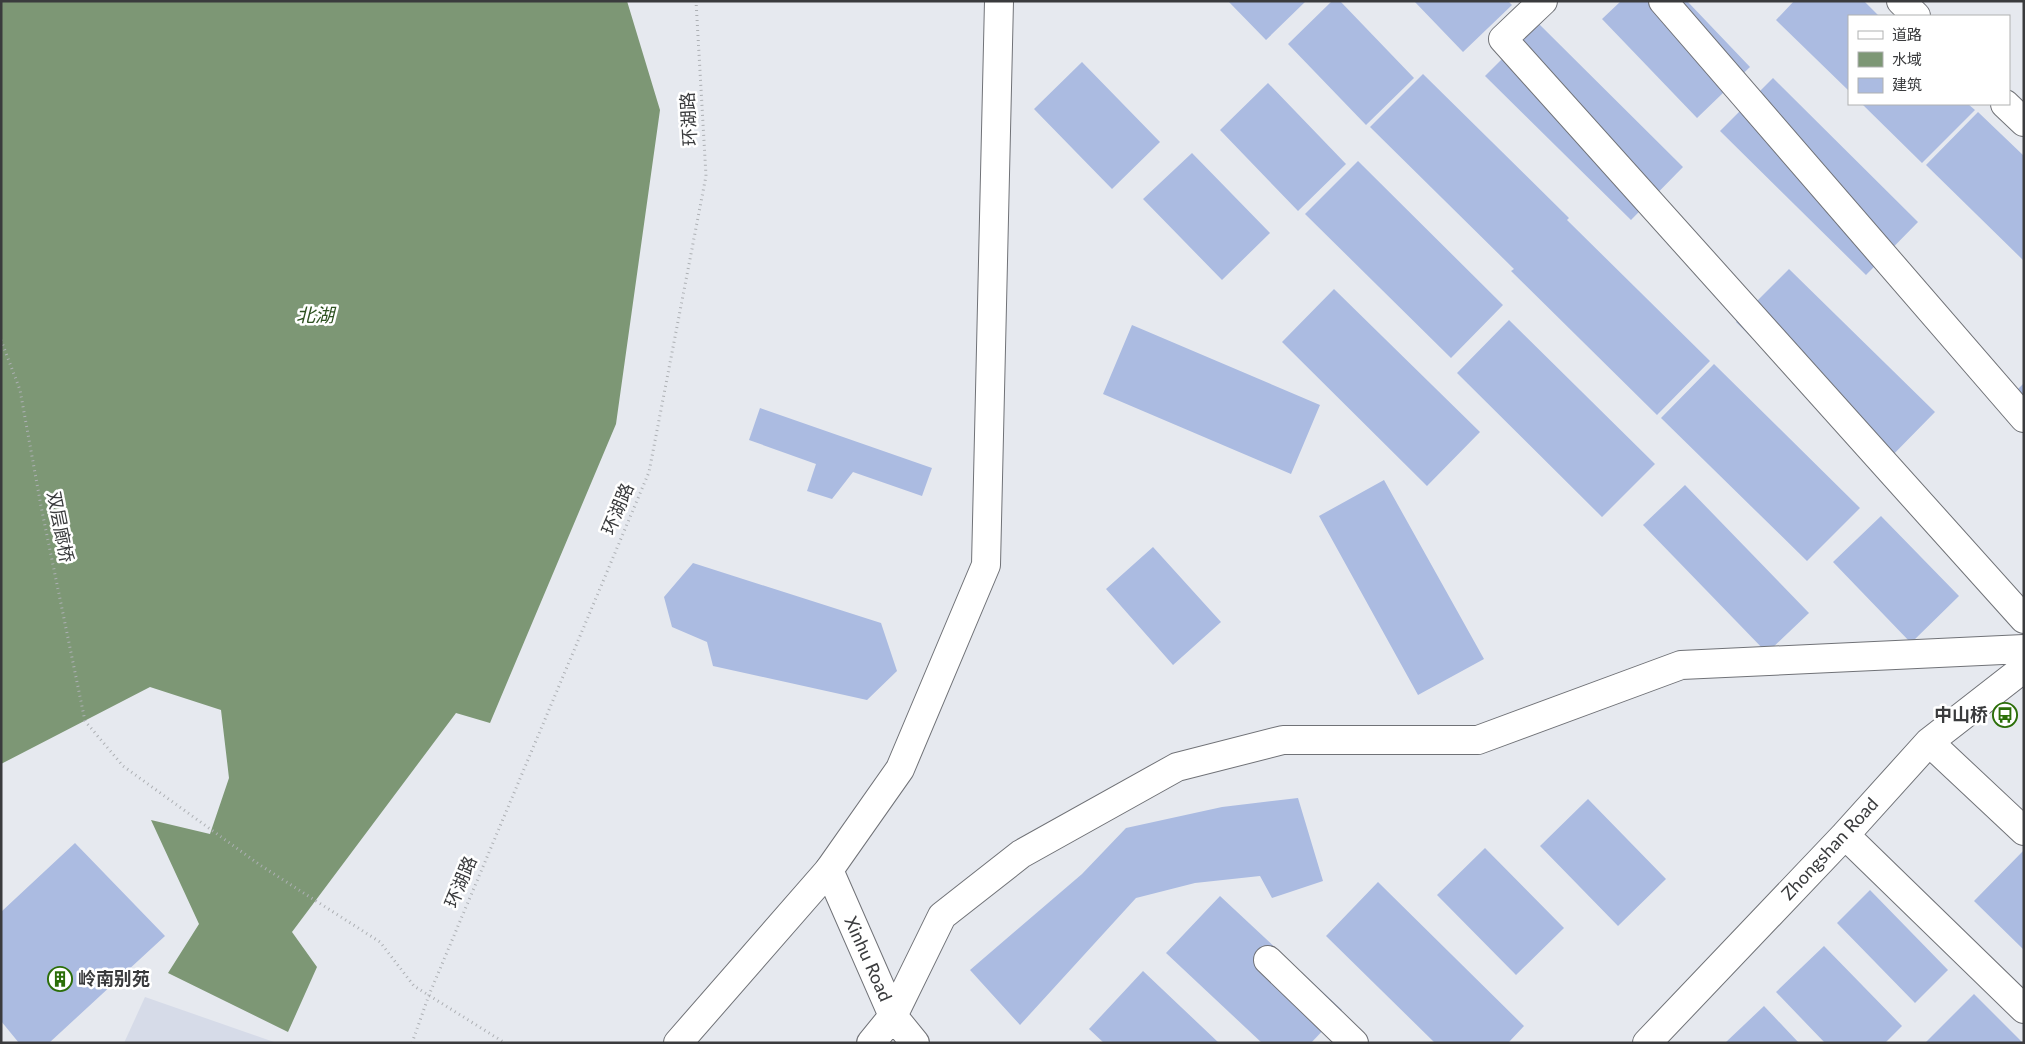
<svg xmlns="http://www.w3.org/2000/svg" width="2025" height="1044" viewBox="0 0 2025 1044" font-family="Lato,'Noto Sans SC',sans-serif">
<style>
.built{fill:#d6dbe8}
.water{fill:#7d9775}
.building{fill:#abbbe1}
.lines{fill:none;stroke-linecap:round;stroke-linejoin:round}
.street-casing{stroke:#707277;stroke-width:30}
.secondary-casing{stroke:#707277;stroke-width:30}
.path{stroke:#adb0b4;stroke-width:3;stroke-dasharray:1 4;stroke-linecap:butt}
.street{stroke:#fff;stroke-width:28}
.secondary{stroke:#fff;stroke-width:28}
.labels{text-anchor:middle;stroke-width:5;stroke-linejoin:round;paint-order:stroke}
.street-label{font-size:18px;fill:#3a3b3d;stroke:#fff}
.poi-label{font-size:18px;font-weight:bold;fill:#3a3b3d;stroke:#fff;text-anchor:end}
.water-label{font-size:19px;font-style:italic;fill:#2e5221;stroke:#fff}
</style>
<rect width="100%" height="100%" fill="#e6e9ef"/>
<path class="built" d="M145,997L274,1042L124,1043Z"/>
<path class="water" d="M1,1H627L660,110L616,424L490,723L456,713L292,932L317,967L288,1032L168,973L199,924L151,820L210,834L229,778L221,710L150,687L1,764Z"/>
<path class="building" d="M1228,1H1306L1266,40Z
M1332,1H1340L1414,78L1366,125L1288,44Z
M1414,1H1508L1512,5L1463,52Z
M1621,1H1687L1750,67L1697,118L1602,19Z
M1794,1H1864L1879,16H1849V91L1776,20Z
M1538,23L1683,167L1631,220L1485,76Z
M1082,62L1160,142L1112,189L1034,109Z
M1423,74L1569,218L1567,220L1710,361L1657,415L1511,271L1514,269L1370,127Z
M1773,78L1918,222L1866,275L1720,131Z
M1268,83L1346,164L1298,211L1220,130Z
M1862,104H1968L1975,110L1922,163Z
M1978,112L2024,156V261L1926,165Z
M1192,153L1270,233L1222,280L1143,199Z
M1358,161L1503,305L1451,358L1305,214Z
M1789,269L1935,412L1882,466L1736,322Z
M1334,289L1480,432L1427,486L1282,342Z
M1509,320L1655,464L1602,517L1457,373Z
M1132,325L1320,405L1291,474L1103,394Z
M1714,364L1860,508L1807,561L1661,418Z
M2024,383V399L2016,391Z
M760,408L932,468L922,496L853,472L832,499L807,491L816,464L749,440Z
M1384,480L1484,659L1418,695L1319,516Z
M1685,485L1809,613L1767,653L1643,525Z
M1881,516L1959,596L1911,643L1833,562Z
M1153,547L1221,622L1173,665L1106,589Z
M693,563L881,623L897,671L867,700L713,666L707,642L672,627L664,597Z
M1298,798L1323,881L1272,898L1260,876L1195,883L1136,898L1020,1025L970,970L1082,874L1126,828L1222,807Z
M1588,799L1666,879L1618,926L1540,846Z
M75,843L165,936L49,1043H19L1,1021V912Z
M1485,848L1564,928L1516,975L1437,895Z
M2024,850V950L1974,901Z
M1378,882L1524,1026L1508,1043H1435L1326,936Z
M1870,890L1948,970L1915,1003L1837,923Z
M1220,896L1342,1010L1311,1043H1262L1166,953Z
M1824,946L1902,1026L1885,1043H1825L1776,992Z
M1143,971L1219,1043H1104L1089,1029Z
M1974,994L2023,1043H1925Z
M1764,1006L1799,1043H1725Z"/>
<g class="lines">
<defs>
<path id="street" d="M1543,1L1503,39L2024,619
M1663,1L2024,418
M1929,742L2024,831
M1845,835L2024,1009
M829,870L893,1016L915,1043
M1268,960L1354,1043
M871,1043L893,1016L942,916L1021,854L1177,767L1283,740H1478L1681,665L2024,649
M1647,1043L1845,835L1929,742L2024,668"/>
<path id="secondary" d="M1901,1L1916,16
M2005,104L2024,122
M678,1043L829,870L900,769L986,565L999,1"/>
</defs>
<use href="#street" class="street-casing"/>
<use href="#secondary" class="secondary-casing"/>
<path class="path" d="M1,340L20,390L41,506L85,721L123,766L260,865L380,942L414,986L505,1043
M412,1043L429,995L649,472L706,176L696,1"/>
<use href="#street" class="street"/>
<use href="#secondary" class="secondary"/>
</g>
<defs>
<symbol id="bus-ring" viewBox="-11 -11 22 22"><circle r="9.5" fill="#fff" stroke="#2b6e08" stroke-width="1.5"/><path d="M-5-6H5V4H4V6H2V4H-2V6H-4V4H-5ZM-3.5-4V0h7V-4ZM-3.5 1.2v1.5H-2V1.2ZM2 1.2v1.5H3.5V1.2Z" fill="#2b6e08"/></symbol>
<symbol id="building-ring" viewBox="-11 -11 22 22"><circle r="9.5" fill="#fff" stroke="#2b6e08" stroke-width="1.5"/><path d="M-4-6H4V6H1V3H-1V6H-4ZM-2.5-4.3h1.7v1.8h-1.7ZM.8-4.3h1.7v1.8H.8ZM-2.5-1h1.7V.8h-1.7ZM.8-1h1.7V.8H.8Z" fill="#2b6e08"/></symbol>
</defs>
<g fill-rule="evenodd">
<use href="#bus-ring" x="1991" y="701" width="28" height="28"/>
<use href="#building-ring" x="46" y="965" width="28" height="28"/>
</g>
<g class="labels">
<g class="street-label">
<text transform="translate(689 119) rotate(-93)" y="6">环湖路</text>
<text transform="translate(618 509) rotate(-67)" y="6">环湖路</text>
<text transform="translate(60 527) rotate(79)" y="6">双层廊桥</text>
<text transform="translate(1830 849) rotate(-47)" y="6">Zhongshan Road</text>
<text transform="translate(461 882) rotate(-67)" y="6">环湖路</text>
<text transform="translate(868 959) rotate(66)" y="6">Xinhu Road</text>
</g>
<g class="poi-label">
<text x="1988" y="721">中山桥</text>
<text x="78" y="985" text-anchor="start">岭南别苑</text>
</g>
<g class="water-label">
<text x="315" y="322">北湖</text>
</g>
</g>
<rect width="2025" height="1044" fill="none" stroke="#3a3b3d" stroke-width="5"/>
<rect x="1848" y="15" width="162" height="90" fill="#ffffff" stroke="#b0b1b1"/>
<rect x="1858" y="31" width="25" height="8" fill="#ffffff" stroke="#b0b1b1"/>
<text x="1892" y="40" font-size="15" fill="#3a3b3d">道路</text>
<rect x="1858" y="52" width="25" height="15" fill="#7d9775" stroke="#b0b1b1"/>
<text x="1892" y="65" font-size="15" fill="#3a3b3d">水域</text>
<rect x="1858" y="78" width="25" height="15" fill="#abbbe1" stroke="#b0b1b1"/>
<text x="1892" y="90" font-size="15" fill="#3a3b3d">建筑</text>
</svg>
